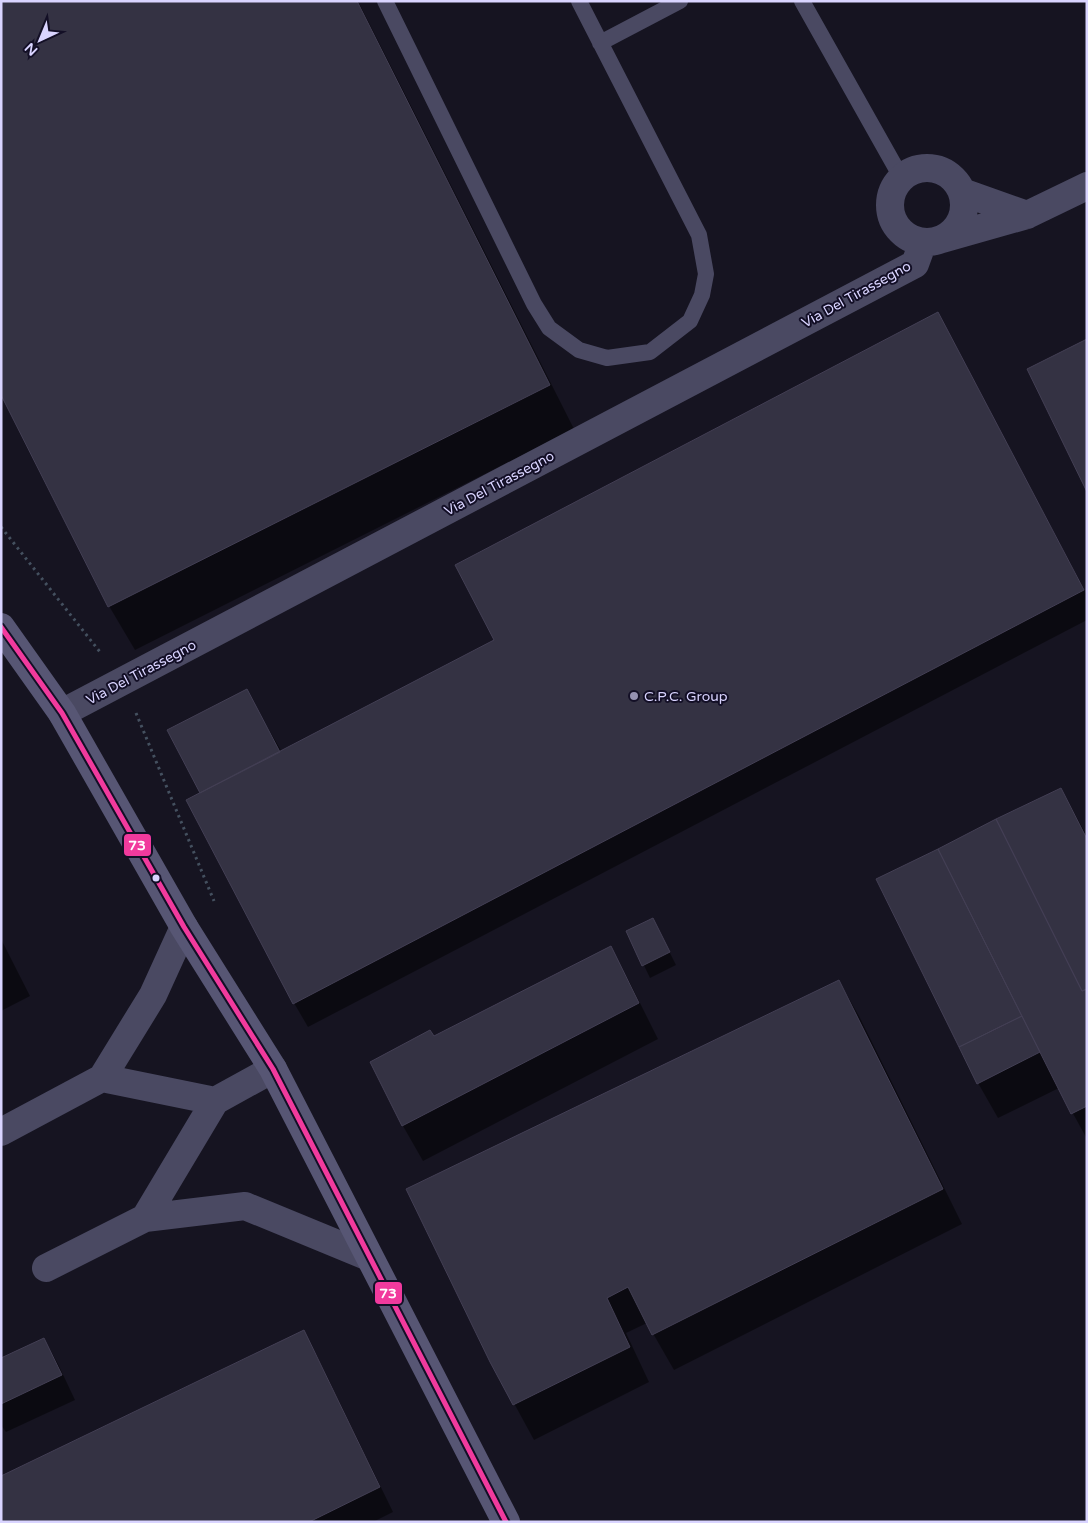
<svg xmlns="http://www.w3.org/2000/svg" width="1088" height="1523" viewBox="0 0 1088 1523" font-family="'Varela Round',sans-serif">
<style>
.shadow{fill:#0007}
.building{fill:#343243;stroke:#433f54}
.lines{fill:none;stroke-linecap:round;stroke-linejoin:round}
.path{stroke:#44505f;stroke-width:3;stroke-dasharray:2.5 4;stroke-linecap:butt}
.lane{stroke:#4a4962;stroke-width:16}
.street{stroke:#4a4962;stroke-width:28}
.secondary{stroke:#575674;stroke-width:28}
.bus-1-casing{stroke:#130f26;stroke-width:9}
.bus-1{stroke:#f13a9d;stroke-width:5}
.poi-dot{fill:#9591b1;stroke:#130f26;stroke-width:2}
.bus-dot{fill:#d9d4ff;stroke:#130f26;stroke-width:2}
.labels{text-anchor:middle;stroke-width:4;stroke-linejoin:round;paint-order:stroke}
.street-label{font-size:14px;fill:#d9d4ff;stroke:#130f26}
.poi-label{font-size:14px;fill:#d9d4ff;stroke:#130f26;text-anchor:start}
.line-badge{stroke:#130f26;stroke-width:2}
.badge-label{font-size:14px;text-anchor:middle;font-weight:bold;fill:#fff}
</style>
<rect width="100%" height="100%" fill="#161421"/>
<path class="shadow" d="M1,1H358L574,429L135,650L109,606L1,392Z
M951,338L1087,595V620L308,1027L294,1003L202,794L246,691L282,752L496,640Z
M1061,789L1087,836V1139L1059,1088L998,1118L978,1083Z
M659,931L676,965L650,978L628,932Z
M1,939L30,996L1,1011Z
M610,948L630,983L658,1039L423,1161L403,1126L372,1063L434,1037Z
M839,981L859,1016L962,1224L674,1370L647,1323L626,1333L649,1382L534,1440L491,1361Z
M303,1332L317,1356L393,1512L373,1522H1Z
M44,1339L58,1364L75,1400L6,1432L1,1425V1359Z"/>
<path class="building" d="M1,1H357L550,385L108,607L1,395Z
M938,312L1084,590L293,1004L186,800L494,640L455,565Z
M1087,339V492L1027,369Z
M247,689L280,752L200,793L167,730Z
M1061,788L1087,839V989L1082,991L996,819Z
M996,819L1082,991L1087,989V1106L1071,1114L938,849Z
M938,849L1022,1016L959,1047L876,879Z
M653,918L670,952L642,966L626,931Z
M611,946L639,1003L402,1126L370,1062L430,1030L434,1036Z
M839,980L943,1189L652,1335L628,1287L607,1298L630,1347L513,1405L490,1362L406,1189Z
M1022,1016L1040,1052L977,1084L959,1047Z
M304,1330L380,1487L309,1522H1V1476Z
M44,1338L62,1375L1,1404V1358Z"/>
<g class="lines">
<path class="path" d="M1,527L100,652
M136,713L214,901"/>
<path class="lane" d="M385,1L534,304L549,328L579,350L607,358L650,352L690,321L702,295L706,274L699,235L579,1
M802,1L901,177
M600,43L680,1"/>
<path class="street" d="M890 205a37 37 0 1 1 74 0a37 37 0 1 1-74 0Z
M962,192L1027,215
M942,239L1027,215L1087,186
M62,713L915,264L923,242
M102,1078L215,1101
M1,1132L102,1078L153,995L184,927
M145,1218L245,1206L369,1257
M46,1268L145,1218L215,1101L273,1069"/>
<path class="secondary" d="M1,627L62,713L184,927L273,1069L506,1522"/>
<defs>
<path id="bus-1" d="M1,627L62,713L184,927L273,1069L506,1522"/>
</defs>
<use href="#bus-1" class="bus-1-casing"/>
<use href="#bus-1" class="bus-1"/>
</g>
<circle class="poi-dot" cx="634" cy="696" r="5"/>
<circle class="bus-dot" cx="156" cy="878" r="4.5"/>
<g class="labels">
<g class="street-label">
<text transform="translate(856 294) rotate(-29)" y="5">Via Del Tirassegno</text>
<text transform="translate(499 483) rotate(-28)" y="5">Via Del Tirassegno</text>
<text transform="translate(141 672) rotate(-28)" y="5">Via Del Tirassegno</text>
</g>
<g class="poi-label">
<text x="644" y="701">C.P.C. Group</text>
</g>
</g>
<g class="line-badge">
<rect x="123" y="833" width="29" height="24" rx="5" fill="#f13a9d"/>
<rect x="374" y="1281" width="29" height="24" rx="5" fill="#f13a9d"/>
</g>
<g class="badge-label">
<text x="137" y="850">73</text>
<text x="388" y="1298">73</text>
</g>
<rect width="1088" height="1523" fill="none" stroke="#d9d4ff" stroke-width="5"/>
<g transform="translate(40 40) rotate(224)" stroke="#130f26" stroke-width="4" paint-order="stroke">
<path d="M0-4L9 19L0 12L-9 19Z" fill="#d9d4ff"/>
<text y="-8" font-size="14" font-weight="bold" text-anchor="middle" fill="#d9d4ff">N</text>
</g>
</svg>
